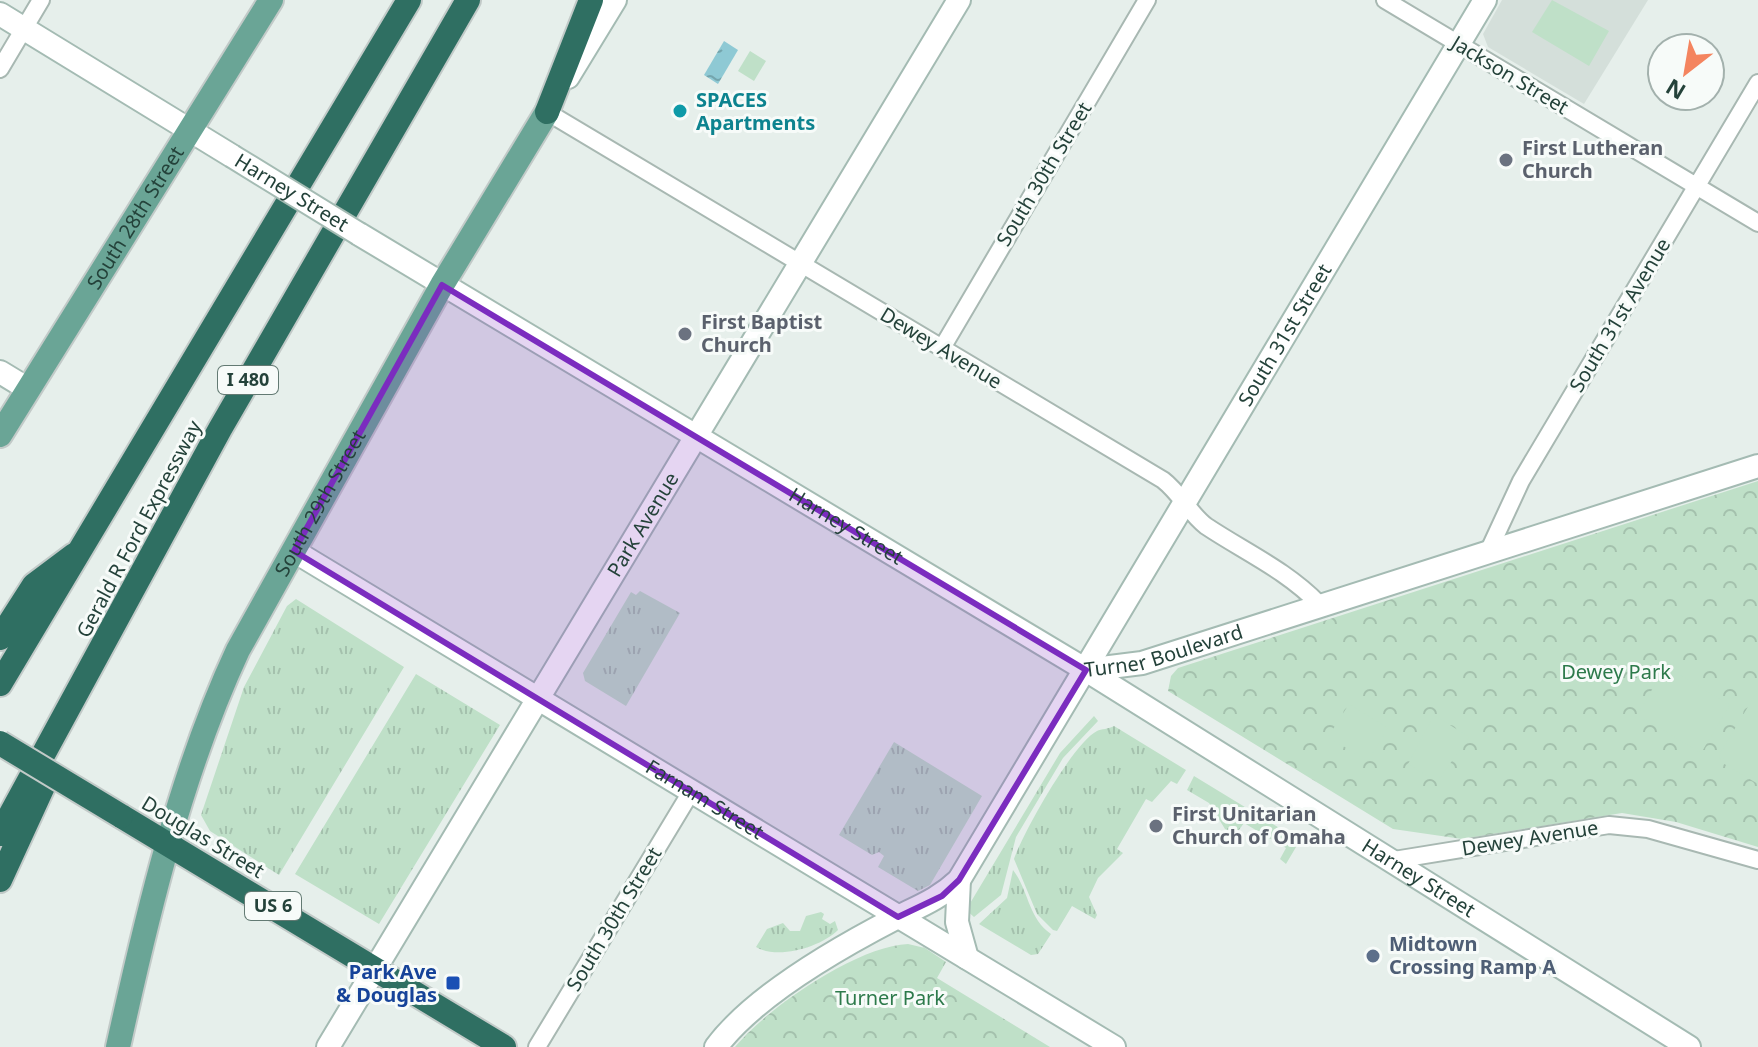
<svg xmlns="http://www.w3.org/2000/svg" width="1758" height="1047" viewBox="0 0 1758 1047" font-family="'Noto Sans',sans-serif">
<style>
.built{fill:#d4dfda}
.grass{fill:url(#grass-tufts)}
.park{fill:url(#park-crowns)}
.pitch{fill:#bfe0c8}
.water{fill:url(#water-ripples)}
.lines{fill:none;stroke-linecap:round;stroke-linejoin:round}
.street-casing{stroke:#a8b8b2;stroke-width:20}
.secondary-casing{stroke:#a4bbb3;stroke-width:26}
.primary-casing{stroke:#c2cac8;stroke-width:28}
.highway-casing{stroke:#c2cac8;stroke-width:28}
.street{stroke:#fff;stroke-width:16}
.secondary{stroke:#fff;stroke-width:22}
.primary{stroke:#6aa596;stroke-width:24}
.highway{stroke:#2f6f62;stroke-width:24}
.secondary-bridge-casing{stroke:#a4bbb3;stroke-width:26;stroke-linecap:butt}
.highway-bridge-casing{stroke:#c2cac8;stroke-width:28;stroke-linecap:butt}
.secondary-bridge{stroke:#fff;stroke-width:22}
.highway-bridge{stroke:#2f6f62;stroke-width:24}
.marked{fill:#7b2cbf;fill-opacity:0.2;stroke:#7b2cbf;stroke-width:6;stroke-linejoin:round}
.culture-dot{fill:#0f9aa8;stroke:#f7fbf9;stroke-width:3}
.worship-dot{fill:#6b7280;stroke:#f7fbf9;stroke-width:3}
.service-dot{fill:#5c6f8a;stroke:#f7fbf9;stroke-width:3}
.transit-dot{fill:#1a4fb4;stroke:#f7fbf9;stroke-width:3}
.labels{text-anchor:middle;stroke-width:6;stroke-linejoin:round;paint-order:stroke}
.shield{fill:#f7fbf9;stroke:#637a73;stroke-width:2}
.shield-label{font-size:18px;font-weight:bold;fill:#24423a}
.street-label{font-size:20px;fill:#24423a;stroke:#f7fbf9}
.culture-label{font-size:20px;font-weight:bold;fill:#0d838f;stroke:#f7fbf9;text-anchor:start}
.worship-label{font-size:20px;font-weight:bold;fill:#5b616d;stroke:#f7fbf9;text-anchor:start}
.park-label{font-size:20px;fill:#2d7a4b;stroke:#f7fbf9}
.service-label{font-size:20px;font-weight:bold;fill:#4e5e75;stroke:#f7fbf9;text-anchor:start}
.transit-label{font-size:20px;font-weight:bold;fill:#164399;stroke:#f7fbf9;text-anchor:end}
</style>
<defs>
<pattern id="grass-tufts" width="24" height="20" patternUnits="userSpaceOnUse" patternTransform="scale(2)"><rect width="24" height="20" fill="#bfe0c8"/><path d="M3 7l-1-3M5 7V3M7 7l1-3M15 17l-1-3M17 17v-4M19 17l1-3" fill="none" stroke="#a4c1ad"/></pattern>
<pattern id="park-crowns" width="20" height="18" patternUnits="userSpaceOnUse" patternTransform="scale(2)"><rect width="20" height="18" fill="#bfe0c8"/><path d="M2 6a3 3 0 1 1 6 0M12 15a3 3 0 1 1 6 0" fill="none" stroke="#a4c1ad"/></pattern>
<pattern id="water-ripples" width="26" height="14" patternUnits="userSpaceOnUse" patternTransform="scale(2)"><rect width="26" height="14" fill="#8ec9d4"/><path d="M2 4q2-2 4 0t4 0M15 11q2-2 4 0t4 0" fill="none" stroke="#74a5ad"/></pattern>
</defs>
<rect width="100%" height="100%" fill="#e6efeb"/>
<path class="built" d="M1502,0H1648L1584,104L1488,47L1483,34Z"/>
<path class="grass" d="M640,591L680,613L626,706L585,681L583,673L631,592L636,595Z
M296,599L404,667L279,875L210,831L201,815L244,687L287,606Z
M416,674L500,725L379,924L295,874Z
M1094,716L1098,721L1063,758L1016,837L1001,895L974,917L966,910L1060,753Z
M1114,726L1186,770L1177,784L1171,781L1152,802L1146,799L1117,849L1123,853L1098,878L1089,897L1097,915L1095,919L1072,906L1057,931L1053,930L1037,914L1014,859C1023,833 1073,743 1097,731C1101,729 1109,729 1114,726Z
M894,742L982,796L930,885L918,891L878,867L884,856L879,852L872,855L839,835Z
M1194,776L1294,837L1299,842L1286,864L1280,859L1286,848L1244,823L1236,834L1225,829L1209,803L1187,790Z
M1013,870C1029,891 1028,918 1051,934L1038,954L1031,955L979,924L1007,898Z
M821,912L824,914L822,919L830,924L835,921L838,930C821,947 778,960 756,947L767,929L783,923L790,931H800L806,916Z"/>
<path class="park" d="M1758,481V847L1676,822L1622,813L1462,839L1393,829L1168,691L1171,676L1178,668Z
M908,944L925,948L946,962L937,978L1050,1047H735C767,1008 857,946 908,944Z"/>
<path class="pitch" d="M1552,0L1609,31L1589,66L1532,32Z
M750,51L766,61L754,81L738,71Z
M1672,670L1730,705L1701,753L1643,718L1640,710L1663,671Z
M1758,690V784L1721,762L1719,755Z
M1349,704L1388,728L1368,761L1328,737Z
M1434,715L1469,737L1437,782L1408,764Z"/>
<path class="water" d="M724,41L738,50L718,84L704,75Z"/>
<g class="lines">
<defs>
<path id="street" d="M1385,0L1758,223
M0,69L41,0
M547,112L1163,480C1180,493 1190,514 1206,526C1245,552 1286,570 1319,604
M942,348L1147,0
M1489,550L1521,481L1758,83
M1394,860L1609,825L1648,829L1758,860
M537,1047L691,792"/>
<g id="secondary">
<path d="M0,14L232,156"/>
<path d="M568,77L615,0"/>
<path id="s1" d="M359,234L1086,670L1689,1047"/>
<path d="M0,372L28,389"/>
<path id="s2" d="M294,551L1114,1047"/>
<path id="s3" d="M1086,670L1142,663L1758,466"/>
<path d="M959,880L957,922L967,958"/>
<path id="s4" d="M328,1047L959,0"/>
<path id="s5" d="M716,1047C755,995 838,948 896,918C920,906 939,899 959,880L1485,0"/>
</g>
<g id="primary">
<path id="s6" d="M0,435L271,0"/>
<path id="s7" d="M118,1047C147,915 181,772 238,650L442,285L547,112"/>
</g>
<path id="highway" d="M547,112L591,0
M0,638L34,585L74,555
M0,684L409,0
M121,816L504,1047
M0,834L220,429L468,0
M0,880L46,780"/>
</defs>
<use href="#street" class="street-casing"/>
<use href="#secondary" class="secondary-casing"/>
<use href="#primary" class="primary-casing"/>
<use href="#highway" class="highway-casing"/>
<use href="#street" class="street"/>
<use href="#secondary" class="secondary"/>
<use href="#primary" class="primary"/>
<use href="#highway" class="highway"/>
<defs>
<g id="secondary-bridge">
<path id="s8" d="M232,156L359,234"/>
</g>
<path id="highway-bridge" d="M0,743L121,816"/>
</defs>
<use href="#secondary-bridge" class="secondary-bridge-casing"/>
<use href="#highway-bridge" class="highway-bridge-casing"/>
<use href="#secondary-bridge" class="secondary-bridge"/>
<use href="#highway-bridge" class="highway-bridge"/>
</g>
<path class="marked" d="M442,285L1086,670L959,880L942,896L898,917L294,551Z"/>
<circle class="culture-dot" cx="680" cy="111" r="8"/>
<g class="worship-dot">
<circle cx="1506" cy="160" r="8"/>
<circle cx="685" cy="334" r="8"/>
<circle cx="1156" cy="826" r="8"/>
</g>
<circle class="service-dot" cx="1373" cy="956" r="8"/>
<rect class="transit-dot" x="445" y="975" width="16" height="16" rx="4"/>
<g class="labels">
<g class="shield">
<rect x="218" y="366" width="60" height="28" rx="6"/>
<rect x="245" y="892" width="56" height="28" rx="6"/>
</g>
<g class="shield-label">
<text x="248" y="386">I 480</text>
<text x="273" y="912">US 6</text>
</g>
<g class="street-label">
<text transform="translate(1510 75) rotate(31)" y="7">Jackson Street</text>
<text transform="translate(1044 174) rotate(-59)" y="7">South 30th Street</text>
<text dy="7" stroke="none"><textPath href="#s8" startOffset="70">Harney Street</textPath></text>
<text dy="7" stroke="none"><textPath href="#s6" startOffset="256">South 28th Street</textPath></text>
<text transform="translate(1620 315) rotate(-59)" y="7">South 31st Avenue</text>
<text dy="7" stroke="none"><textPath href="#s5" startOffset="932">South 31st Street</textPath></text>
<text transform="translate(941 348) rotate(31)" y="7">Dewey Avenue</text>
<text dy="7" stroke="none"><textPath href="#s7" startOffset="584">South 29th Street</textPath></text>
<text dy="7" stroke="none"><textPath href="#s4" startOffset="610">Park Avenue</textPath></text>
<text dy="7" stroke="none"><textPath href="#s1" startOffset="568">Harney Street</textPath></text>
<text transform="translate(139 529) rotate(-62)" y="7">Gerald R Ford Expressway</text>
<text dy="7" stroke="none"><textPath href="#s3" startOffset="80">Turner Boulevard</textPath></text>
<text dy="7" stroke="none"><textPath href="#s2" startOffset="480">Farnam Street</textPath></text>
<text transform="translate(203 837) rotate(31)" y="7">Douglas Street</text>
<text transform="translate(1530 838) rotate(-9)" y="7">Dewey Avenue</text>
<text dy="7" stroke="none"><textPath href="#s1" startOffset="1240">Harney Street</textPath></text>
<text transform="translate(614 919) rotate(-59)" y="7">South 30th Street</text>
</g>
<g class="culture-label">
<text x="696" y="107">SPACES<tspan x="696" dy="23">Apartments</tspan></text>
</g>
<g class="worship-label">
<text x="1522" y="155">First Lutheran<tspan x="1522" dy="23">Church</tspan></text>
<text x="701" y="329">First Baptist<tspan x="701" dy="23">Church</tspan></text>
<text x="1172" y="821">First Unitarian<tspan x="1172" dy="23">Church of Omaha</tspan></text>
</g>
<g class="park-label">
<text x="1616" y="679">Dewey Park</text>
<text x="890" y="1005">Turner Park</text>
</g>
<g class="service-label">
<text x="1389" y="951">Midtown<tspan x="1389" dy="23">Crossing Ramp A</tspan></text>
</g>
<g class="transit-label">
<text x="437" y="979">Park Ave<tspan x="437" dy="23">&amp; Douglas</tspan></text>
</g>
</g>
<g transform="translate(1686 72) rotate(211)"><circle r="38" fill="#f7fbf9" stroke="#a3b1ad" stroke-width="2"/>
<path d="M0-6L14 30L0 20L-14 30Z" fill="#f4845f"/>
<text y="-12" font-size="22" font-weight="bold" text-anchor="middle" fill="#24423a">N</text>
</g>
</svg>
